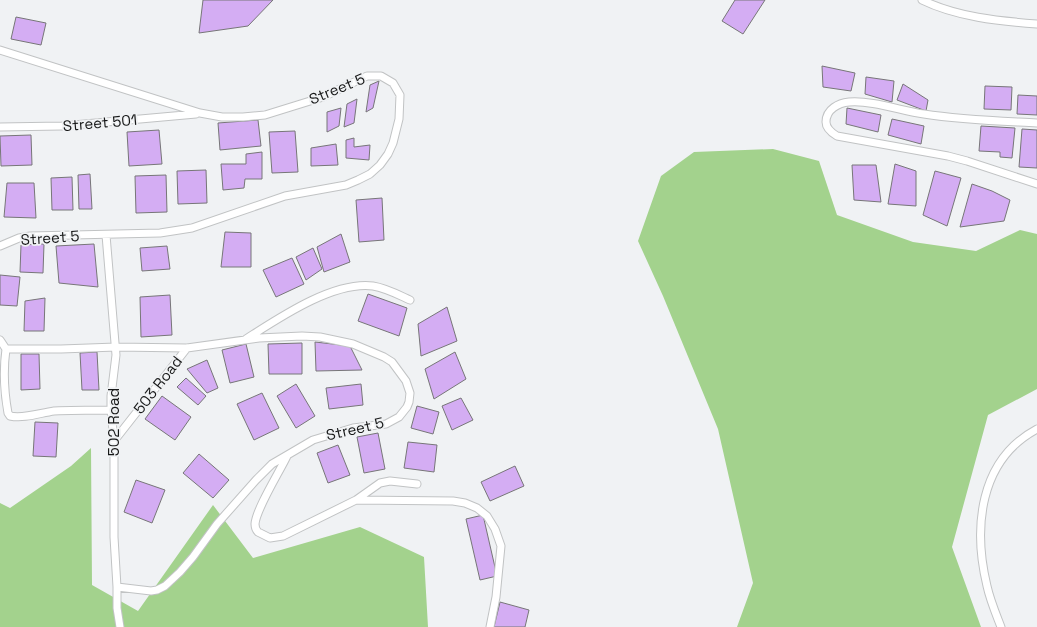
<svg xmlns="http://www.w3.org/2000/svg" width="1037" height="627" viewBox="0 0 1037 627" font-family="'Space Grotesk',sans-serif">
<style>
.green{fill:#a3d28d}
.building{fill:#d4adf3;stroke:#777678}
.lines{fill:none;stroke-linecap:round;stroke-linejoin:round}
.minor-casing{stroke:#c1c3c4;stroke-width:9}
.minor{stroke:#fff;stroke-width:7}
.labels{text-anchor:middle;stroke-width:3.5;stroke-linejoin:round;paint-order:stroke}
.street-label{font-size:15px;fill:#171818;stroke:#f0f2f4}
</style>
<rect width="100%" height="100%" fill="#f0f2f4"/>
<path class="green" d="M773,149L819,161L837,215L913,242L976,251L1020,230L1037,234V389L988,415L952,547L981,627H737L753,583L718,429L663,296L638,241L661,176L694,152Z
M91,448L92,585L138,611L213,505L253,558L360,527L424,557L428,627H0V503L10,508L71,466Z"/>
<path class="building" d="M203,0H273L248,26L199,33Z
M735,0H765L743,34L722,21Z
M16,17L46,23L41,45L11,39Z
M822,66L855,73L851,91L823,87Z
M866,77L894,81L892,102L865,94Z
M379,81L373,108L366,112L370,85Z
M903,84L928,100L926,111L897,100Z
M985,86L1012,87L1011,110L984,109Z
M1018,95L1037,96V115L1017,114Z
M357,99L354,123L344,127L347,104Z
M341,108L339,126L327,132V112Z
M847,108L881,115L878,132L846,124Z
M892,119L924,126L921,144L888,135Z
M258,120L261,146L220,150L218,123Z
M981,126L1015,128L1012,158L1000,157V152L979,151Z
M1022,129L1037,130V168L1019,167Z
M159,130L162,164L129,166L127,132Z
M295,131L298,172L272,173L269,132Z
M31,135L32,165L1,166L0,136Z
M354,138V147L370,145L369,160L346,158V140Z
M336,144L338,165L311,166V148Z
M262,152V179H245L244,188L223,190L221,164H246V154Z
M895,164L916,171V206L888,204Z
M852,165H876L881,202L854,200Z
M206,170L207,203L178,204L177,171Z
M935,171L961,178L947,226L923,215Z
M90,174L92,209H79L78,175Z
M166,175L167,212L136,213L135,176Z
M72,177L73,210H52L51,178Z
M7,183H34L36,218L4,217Z
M972,184L992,191L1010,200L1004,221L960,227Z
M382,198L384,240L359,242L356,200Z
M225,232L251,233V267H221Z
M341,234L350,262L324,272L317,247Z
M44,244L43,273L20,272L21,245Z
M94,244L98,287L59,283L56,246Z
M167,246L170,269L142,271L140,248Z
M313,248L322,269L306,280L296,257Z
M292,258L304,284L276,297L263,270Z
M0,275L20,277L17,306L0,305Z
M368,294L407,308L399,336L358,321Z
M170,295L172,335L141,337L140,297Z
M45,298L44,331H24L25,301Z
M447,307L457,341L421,356L418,324Z
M315,342L350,346L362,370L316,371Z
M302,343V374H269L268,344Z
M246,344L254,377L230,383L222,350Z
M97,352L99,390H82L80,353Z
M455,352L466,379L434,399L425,369Z
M21,354H39L40,389L21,390Z
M207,360L218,388L207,393L187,369Z
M186,378L206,396L198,405L177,387Z
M296,384L315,416L296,428L277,396Z
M361,384L363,405L329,409L326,388Z
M262,393L279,428L254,440L237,404Z
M162,396L191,417L175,440L145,419Z
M461,398L473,420L452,430L442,406Z
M417,406L439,412L433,434L411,428Z
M35,422L58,423L56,457L33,456Z
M378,433L385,469L364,473L357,437Z
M408,442L437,445L434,472L404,468Z
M338,445L350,475L328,483L317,453Z
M199,454L229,480L213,498L183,473Z
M515,466L524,486L490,501L481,482Z
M136,480L165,490L152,523L124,512Z
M483,515L497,576L480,580L466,519Z
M500,602L529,610L525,627H494Z"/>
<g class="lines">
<defs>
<path id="minor" d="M922,0C957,17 998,21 1037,24
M0,50L200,113L222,117H243L265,115L323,97L367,76H381L393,83L400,95L399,119L393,143L388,154L380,165L370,174L358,180L346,185L285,196L192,228L160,233L30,236L19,238L0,246
M1037,123C999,121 962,120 924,114C902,111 872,100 849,102C839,103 826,109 826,122C826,128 832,133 837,136L948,156L967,161L1037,184
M0,127L62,126L196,114
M106,235L116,355L111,396V410L114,441V537L117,587V608L120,627
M246,339C279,318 333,281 373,286C386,288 399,295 410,300
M0,340L6,349
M6,349H61L116,347L187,348L259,338L302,336L320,337L353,344L384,357L392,362L406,381L410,393L409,402L407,407L399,417L386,424L353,428L313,440L272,464L256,480L217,524L193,557L180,572L165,586L157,590L151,591L117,587
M6,349C3,371 4,391 8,413L10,416C24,419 40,413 54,411C73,410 92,410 111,410
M114,441L187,348
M287,456C280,471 256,509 255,524C255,527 256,530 258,532L270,538L283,536L356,500L380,483L390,481L417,484
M356,500L453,501L465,503L477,508L487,516L495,529L501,546L496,597L490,627
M1001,627C996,614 990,600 987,586C973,528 979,460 1037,429"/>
</defs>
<use href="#minor" class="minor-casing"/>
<use href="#minor" class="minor"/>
</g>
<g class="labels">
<g class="street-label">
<text transform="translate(337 89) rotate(-22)" y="5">Street 5</text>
<text transform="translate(100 123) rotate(-5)" y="5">Street 501</text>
<text transform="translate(50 238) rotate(-4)" y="5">Street 5</text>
<text transform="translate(158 385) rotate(-52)" y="5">503 Road</text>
<text transform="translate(114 422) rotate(-90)" y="5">502 Road</text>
<text transform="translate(355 429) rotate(-13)" y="5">Street 5</text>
</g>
</g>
</svg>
